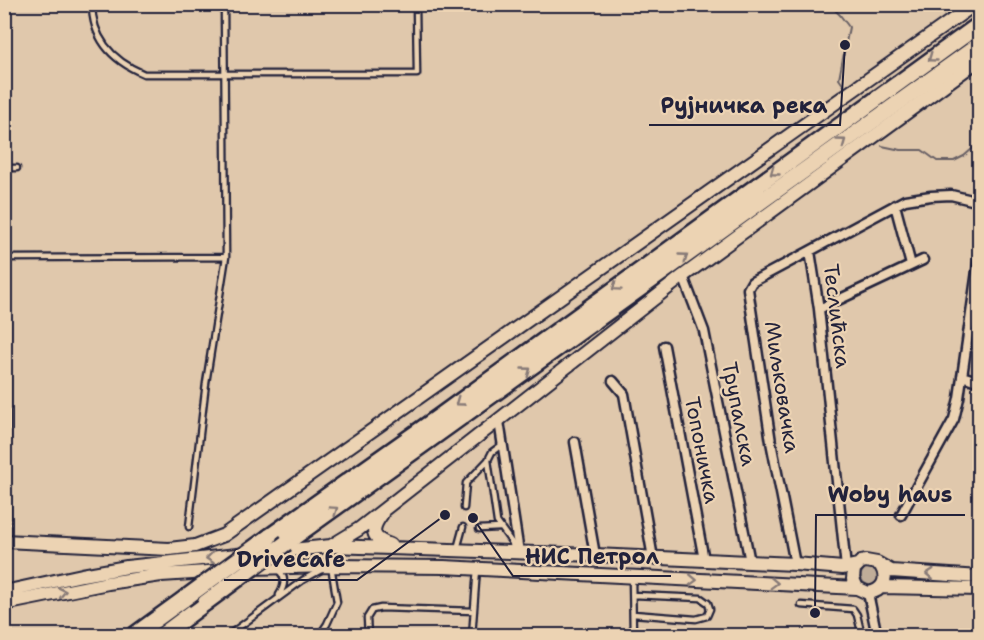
<svg xmlns="http://www.w3.org/2000/svg" width="984" height="640" viewBox="0 0 984 640" font-family="'Shantell Sans',sans-serif">
<style>
.green{fill:#c0ad99;stroke:#71686a;stroke-width:1.5}
.lines{fill:none;stroke-linecap:round;stroke-linejoin:round}
.stream{stroke:#686065;stroke-width:2}
.lane-casing{stroke:#22223b;stroke-width:9}
.street-casing{stroke:#22223b;stroke-width:13}
.secondary-casing{stroke:#22223b;stroke-width:16}
.highway-casing{stroke:#22223b;stroke-width:20}
.lane{stroke:#ecd3b3;stroke-width:4.5}
.street{stroke:#ecd3b3;stroke-width:8}
.secondary{stroke:#ecd3b3;stroke-width:12}
.highway{stroke:#ecd3b3;stroke-width:15}
.highway-bridge-casing{stroke:#22223b;stroke-width:20;stroke-linecap:butt}
.highway-bridge{stroke:#ecd3b3;stroke-width:15}
.oneway{stroke:#877a77}
.labels{text-anchor:middle;stroke-width:4.5;stroke-linejoin:round;paint-order:stroke}
.street-label{font-size:21px;fill:#22223b;stroke:#ecd3b3}
.leader{fill:none;stroke:#22223b;stroke-width:2}
.callout-dot{fill:#22223b;stroke:#ecd3b3;stroke-width:2}
.callout-label{font-size:22px;text-anchor:middle;font-weight:bold;fill:#22223b;stroke:#ecd3b3;stroke-width:4.5;stroke-linejoin:round;paint-order:stroke}
</style>
<rect width="100%" height="100%" fill="#e0c8ac"/>
<filter id="ink" filterUnits="userSpaceOnUse"><feTurbulence type="fractalNoise" baseFrequency=".0167" numOctaves="2"/><feDisplacementMap in="SourceGraphic" scale="12" xChannelSelector="R" yChannelSelector="G"/><feConvolveMatrix kernelMatrix="1 2 1 2 8 2 1 2 1" color-interpolation-filters="sRGB"/></filter>
<g filter="url(#ink)">
<path class="green" d="M861 576a9 9 0 1 1 18 0a9 9 0 1 1-18 0Z"/>
<g class="lines">
<path class="stream" d="M829,4L840,15L849,27L839,79L844,86
M882,146L901,150H922L937,161H954L964,156L980,142"/>
<defs>
<path id="lane" d="M92,4C92,39 113,61 144,74H417L416,4
M4,27L6,33L7,541
M5,168H17
M7,258L226,257
M503,444L492,452L488,460L497,522L512,543L514,552
M464,508L466,483L488,460
M189,527L206,383L226,257L224,4
M479,529L500,528
M457,549L463,527
M279,571C287,578 284,587 279,595
M632,578L633,636
M633,595L701,598L708,603L710,609L707,616L696,619L633,614
M801,605L853,609L857,615L862,636
M227,636L303,580L321,570
M319,636L327,624L337,602L331,566
M368,636L367,618L372,610L381,608L474,611
M472,636L477,569"/>
<path id="street" d="M895,205L911,265
M683,276L704,331L750,562
M819,309L923,260
M664,346L704,560
M962,376L980,382
M613,381L624,394L653,558
M499,421L519,552
M575,442L595,555
M901,515L954,419L959,398L980,250
M795,564L771,442L748,289L752,282L810,251
M846,568L819,309L810,251L905,200L931,196L951,195L980,202
M868,593L877,636"/>
<path id="secondary" d="M382,514C370,530 371,538 390,545
M4,541L169,549L195,546L224,535L975,4
M331,546L595,555L795,564L843,568L857,565
M272,552L331,546L359,529L683,276L980,59
M881,566C889,579 883,591 868,593L857,588L853,579L854,569L861,562L866,561L877,563L891,571L980,577
M252,568L331,566L444,567L857,588
M882,587L980,589
M4,592L82,575L127,567L246,554
M4,604L108,583L161,575L223,571"/>
<path id="highway" d="M269,537L440,416L980,24
M286,543L980,44
M133,636L184,599
M161,636L205,603"/>
</defs>
<use href="#lane" class="lane-casing"/>
<use href="#street" class="street-casing"/>
<use href="#secondary" class="secondary-casing"/>
<use href="#highway" class="highway-casing"/>
<use href="#lane" class="lane"/>
<use href="#street" class="street"/>
<use href="#secondary" class="secondary"/>
<use href="#highway" class="highway"/>
<defs>
<path id="highway-bridge" d="M184,599L269,537
M205,603L286,543"/>
</defs>
<use href="#highway-bridge" class="highway-bridge-casing"/>
<use href="#highway-bridge" class="highway-bridge"/>
</g>
<defs><path id="oneway-chevron" d="M-2-3.5L2.5 0L-2 3.5" fill="none" stroke-width="1.6" stroke-linecap="round" stroke-linejoin="round" transform="scale(1.5)"/></defs>
<g class="oneway">
<use href="#oneway-chevron" transform="translate(932 58) rotate(144)"/>
<use href="#oneway-chevron" transform="translate(842 142) rotate(-36)"/>
<use href="#oneway-chevron" transform="translate(774 172) rotate(144)"/>
<use href="#oneway-chevron" transform="translate(684 257) rotate(-36)"/>
<use href="#oneway-chevron" transform="translate(616 287) rotate(145)"/>
<use href="#oneway-chevron" transform="translate(527 371) rotate(-36)"/>
<use href="#oneway-chevron" transform="translate(459 402) rotate(144)"/>
<use href="#oneway-chevron" transform="translate(334 510) rotate(-35)"/>
<use href="#oneway-chevron" transform="translate(210 558) rotate(174)"/>
<use href="#oneway-chevron" transform="translate(930 574) rotate(-176)"/>
<use href="#oneway-chevron" transform="translate(693 580) rotate(2)"/>
<use href="#oneway-chevron" transform="translate(774 583) rotate(2)"/>
<use href="#oneway-chevron" transform="translate(62 592) rotate(-11)"/>
</g>
</g>
<g class="labels">
<g class="street-label">
<text transform="translate(837 316) rotate(83)" y="7">Теслићска</text>
<text transform="translate(782 387) rotate(81)" y="7">Миљковачка</text>
<text transform="translate(739 414) rotate(79)" y="7">Трупалска</text>
<text transform="translate(702 450) rotate(79)" y="7">Топоничка</text>
</g>
</g>
<path class="leader" d="M845 45L840 125H649M815 613L816 515H965M473 518L513 576H671M445 515L357 580H224"/>
<g class="callout-dot">
<circle cx="845" cy="45" r="6"/>
<circle cx="815" cy="613" r="6"/>
<circle cx="473" cy="518" r="6"/>
<circle cx="445" cy="515" r="6"/>
</g>
<g class="callout-label">
<text x="744" y="113">Рујничка река</text>
<text x="890" y="502">Woby haus</text>
<text x="592" y="564">НИС Петрол</text>
<text x="291" y="567">DriveCafe</text>
</g>
<rect width="984" height="640" fill="none" stroke="#ecd3b3" stroke-width="24"/>
<rect x="12" y="12" width="960" height="616" fill="none" stroke="#22223b" stroke-width="2" filter="url(#ink)"/>
</svg>
